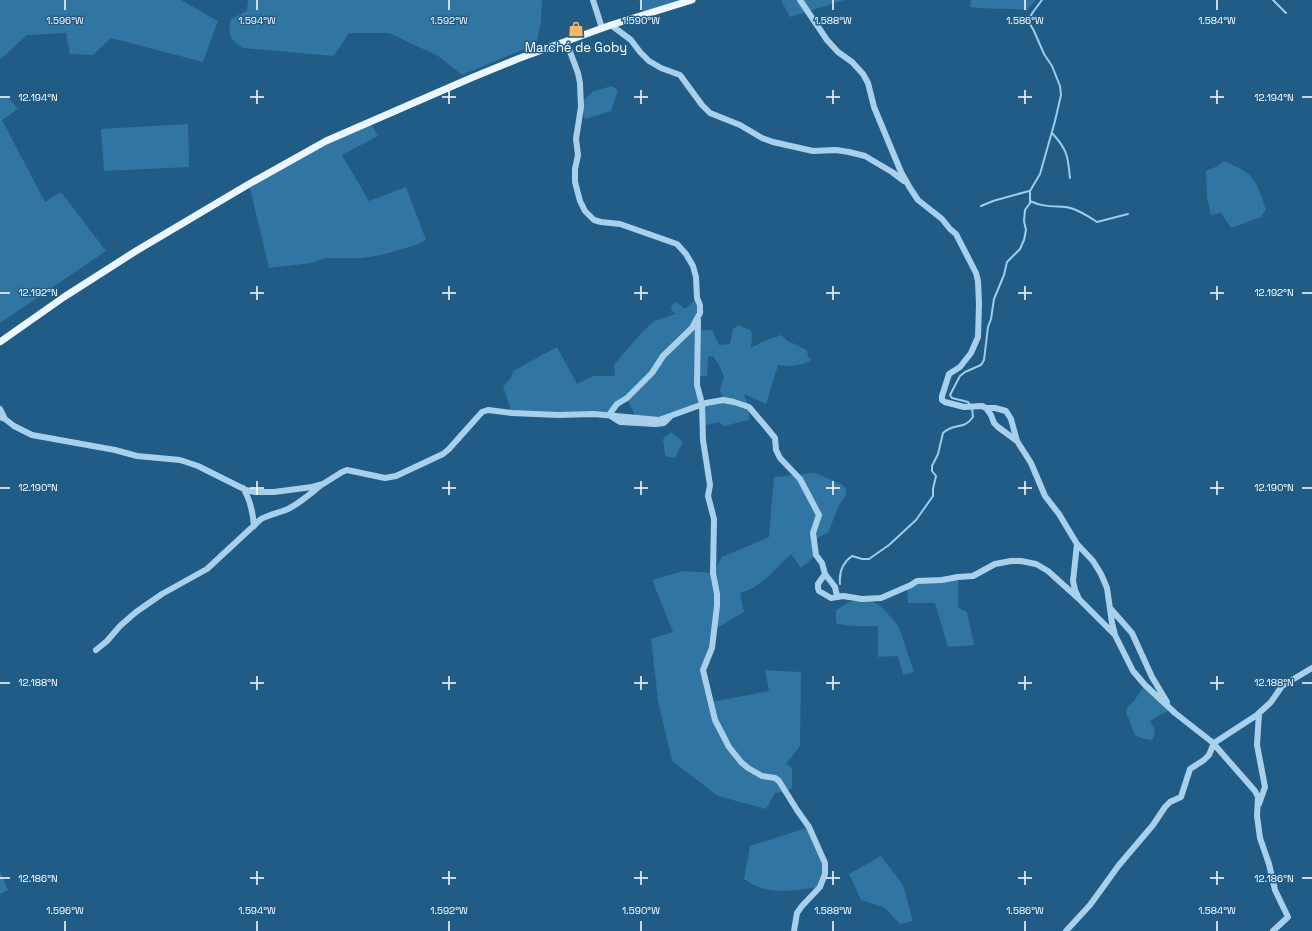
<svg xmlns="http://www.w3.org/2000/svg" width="1312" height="931" viewBox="0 0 1312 931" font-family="'Space Grotesk',sans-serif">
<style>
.green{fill:#3175a2;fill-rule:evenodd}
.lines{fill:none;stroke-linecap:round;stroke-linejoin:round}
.stream{stroke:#9ccdeb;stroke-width:2}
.minor{stroke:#a9d0ea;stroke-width:6}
.major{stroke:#ecf6fe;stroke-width:7}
.ticks{fill:none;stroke:#fff;stroke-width:1.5}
.labels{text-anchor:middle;stroke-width:3;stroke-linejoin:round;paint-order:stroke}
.poi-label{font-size:13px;fill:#fff;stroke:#205c85}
.ticks-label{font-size:10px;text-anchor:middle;fill:#fff;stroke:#205c85;stroke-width:3;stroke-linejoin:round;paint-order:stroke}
</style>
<rect width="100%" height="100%" fill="#205c85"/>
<path class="green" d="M0,0H181L218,21L203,62L111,38L93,55L70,54L66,33L27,35L0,60Z
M248,0H542L541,21L537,42L527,48L462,75L438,56L389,33H349L334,56L243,48C230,39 227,35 231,19L247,11Z
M639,0H692L644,14Z
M781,0H844L790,17Z
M971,0H1036L1027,10C1008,8 989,10 970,7Z
M612,86L618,90L611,111L585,119L581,107L585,99L593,91L598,90Z
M7,96L18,109L2,120L45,202L61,192L106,251L0,323V98Z
M370,122L378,136L342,155L369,201L406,187L426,240L416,245L381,255L362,258H326L312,263L269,268L249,184Z
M188,124L189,167L104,171L101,129Z
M1224,161C1256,175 1254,177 1266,209L1261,217L1231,228L1221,213L1211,215L1207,198L1206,171L1218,166Z
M697,298L704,311L700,313L698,331L712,330L719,345L730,344L733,329L738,325L750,330L752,334L751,348L764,341L781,335L788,341L807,350L808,356L811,360C801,367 790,366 778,365L766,404L744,394L749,407V420L724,426L719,422L702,426L700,407L668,417L636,418L627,398L609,415L512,413L503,386L511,378L513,371L557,347L577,384L593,376H615L614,365L642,332L654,321L676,314L672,311L671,306L676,302L685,309ZM713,356L719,365L724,377L720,390L723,398L703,403L698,384L699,376H707L708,357Z
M671,432L683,442L675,458L665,456L663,439Z
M815,473L843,485L846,490V495L839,505L828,533L819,537L814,543L816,555L801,568L791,554C775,569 762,587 740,593L744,612L715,629L704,666L712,702L769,691L765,670L801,672L800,746L786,764L792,768V788L787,791L775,793L766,809L718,796L672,761L658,701L651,639L673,632L652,580L683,571L713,573L722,557L769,537L774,477Z
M958,577V608L967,612L974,645L948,647L935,603H908L907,587L917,581Z
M862,599H869L882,607L899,627L914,672L903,675L898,656L878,657V626H853L837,624L836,621V610L849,602Z
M1145,685L1171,709L1150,721C1155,728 1157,732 1152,740L1143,739L1135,735L1126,712L1128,706L1133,702Z
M809,827L825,863L820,887C801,889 779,894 761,888C755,886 749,882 744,879L750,846Z
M881,856L903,885L913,921L900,924L885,908L861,900L849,874Z
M0,871L8,890L0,894Z"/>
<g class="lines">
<path class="stream" d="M1273,0L1286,13
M1052,133C1067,149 1068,156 1070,178
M1030,201C1042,207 1053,206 1065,207C1076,208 1088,216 1097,222L1128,214
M981,206L993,201L1029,191
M970,405L968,402L952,398L950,395L960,376L965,372L981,365L984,360L988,327L991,319L994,299L1004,275L1007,262L1020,249L1024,240L1026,230L1024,221L1025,210L1030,203V191L1040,174L1055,121L1061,95L1060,86L1052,66L1044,54L1034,31L1030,24L1029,19L1033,12L1042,0
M840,584C839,573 842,563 852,556L862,559H869L889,545L916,520L933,496V489L936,476L932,471V466L938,454L943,433C955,422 963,431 973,417L972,408"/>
<path class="minor" d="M593,0L602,28
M800,0L827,40L838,52L852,62L863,74L868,83L874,107L901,172L910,188L918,200L942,219L950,229L956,234L976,273L978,281L979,304L978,337L971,353L960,367L949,374L942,396V400L945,402L964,407L982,406L986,408L991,415L994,423L998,427L1017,441L1031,463L1045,496L1059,514L1077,544L1093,561L1101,574L1107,588L1112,623L1115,635L1133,671L1145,685L1175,713L1212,742L1255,791L1258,797L1257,816L1260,838L1269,864L1275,890L1288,917L1273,931
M611,25L631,40L640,52L649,61L661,68L680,75L702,105L710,113L740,125L762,138L773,142L813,151L836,150L849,152L865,156L892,172L904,181
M566,41L578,73L580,83L581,107L576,139L578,155L575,169V182L580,201L585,211L594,220L601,222L620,224L677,244L686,254L693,266L696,277L697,298L700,305V313L692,328L663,356L652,373L627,398L617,404L609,415L620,422L656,424L664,423L671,416
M698,320L697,385L702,404L703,440L710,485L708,496L714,519L713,573L717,594V606L712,648L703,670L715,720L729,747L741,762L748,768L762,776L775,778L779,781L797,810L809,827L825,863V874L820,887L802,906L797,913L794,931
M986,408H995L1006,411L1011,419L1017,441
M0,409L5,419
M0,417L5,419L14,426L32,435L115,450L137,456L180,460L198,466L246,490L255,492H274L312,487L323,484L342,472L347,470L385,478L396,476L443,454L449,449L482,412L488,410L512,413L558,415L594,414L659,420L706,403L723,400L734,402L749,407L766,427L775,438L776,450L780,458L800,479L819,515L813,533L816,555L822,563L825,574L818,584V588L819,591L831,598L843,596L862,599L881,598L911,585L917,581L942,580L958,577L973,576L995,564L1011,561H1021L1036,564L1048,571L1079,599
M243,488C250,499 253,513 254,526
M1077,544L1073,581L1075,590L1079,599L1115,635
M825,574L835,587L837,596
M1110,608L1132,633L1152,677L1167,702
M96,650L107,641L120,626L136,612L162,594L207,569L261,519C270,514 279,513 288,509C300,503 310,494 320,486
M1259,713L1257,745L1265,787L1259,804
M1066,931L1090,905L1119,865L1153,825L1165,807L1170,802L1181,797L1190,769L1204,760L1209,755L1214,743L1257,715L1271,702L1282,686L1312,668"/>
<path class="major" d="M0,342L64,297L136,251L249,184L326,141L471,78L520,58L611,25L692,0"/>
</g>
<path class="ticks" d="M65,0V10M257,0V10M449,0V10M641,0V10M833,0V10M1025,0V10M1217,0V10M257,90V104M449,90V104M641,90V104M833,90V104M1025,90V104M1217,90V104M0,97H10M250,97H264M442,97H456M634,97H648M826,97H840M1018,97H1032M1210,97H1224M1302,97H1312M257,286V300M449,286V300M641,286V300M833,286V300M1025,286V300M1217,286V300M0,293H10M250,293H264M442,293H456M634,293H648M826,293H840M1018,293H1032M1210,293H1224M1302,293H1312M257,481V495M449,481V495M641,481V495M833,481V495M1025,481V495M1217,481V495M0,488H10M250,488H264M442,488H456M634,488H648M826,488H840M1018,488H1032M1210,488H1224M1302,488H1312M257,676V690M449,676V690M641,676V690M833,676V690M1025,676V690M1217,676V690M0,683H10M250,683H264M442,683H456M634,683H648M826,683H840M1018,683H1032M1210,683H1224M1302,683H1312M257,871V885M449,871V885M641,871V885M833,871V885M1025,871V885M1217,871V885M0,878H10M250,878H264M442,878H456M634,878H648M826,878H840M1018,878H1032M1210,878H1224M1302,878H1312M65,921V931M257,921V931M449,921V931M641,921V931M833,921V931M1025,921V931M1217,921V931"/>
<defs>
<symbol id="shop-bare" viewBox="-9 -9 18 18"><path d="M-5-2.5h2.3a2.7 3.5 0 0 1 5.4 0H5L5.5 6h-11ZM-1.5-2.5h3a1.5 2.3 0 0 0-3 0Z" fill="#f7b869" stroke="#205c85" stroke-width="2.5" paint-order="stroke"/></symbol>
</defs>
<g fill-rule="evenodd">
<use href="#shop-bare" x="565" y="18" width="22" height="22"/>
</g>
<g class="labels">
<g class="poi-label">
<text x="576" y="52">Marché de Goby</text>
</g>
</g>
<g class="ticks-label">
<text x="65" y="24">1.596°W</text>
<text x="257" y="24">1.594°W</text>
<text x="449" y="24">1.592°W</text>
<text x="641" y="24">1.590°W</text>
<text x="833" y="24">1.588°W</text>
<text x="1025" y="24">1.586°W</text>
<text x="1217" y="24">1.584°W</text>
<text x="38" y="101">12.194°N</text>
<text x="1274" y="101">12.194°N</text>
<text x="38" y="296">12.192°N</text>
<text x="1274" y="296">12.192°N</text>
<text x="38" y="491">12.190°N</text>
<text x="1274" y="491">12.190°N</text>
<text x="38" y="686">12.188°N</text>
<text x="1274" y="686">12.188°N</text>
<text x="38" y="882">12.186°N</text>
<text x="1274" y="882">12.186°N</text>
<text x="65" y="914">1.596°W</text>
<text x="257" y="914">1.594°W</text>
<text x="449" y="914">1.592°W</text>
<text x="641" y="914">1.590°W</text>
<text x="833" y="914">1.588°W</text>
<text x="1025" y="914">1.586°W</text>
<text x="1217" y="914">1.584°W</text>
</g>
</svg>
